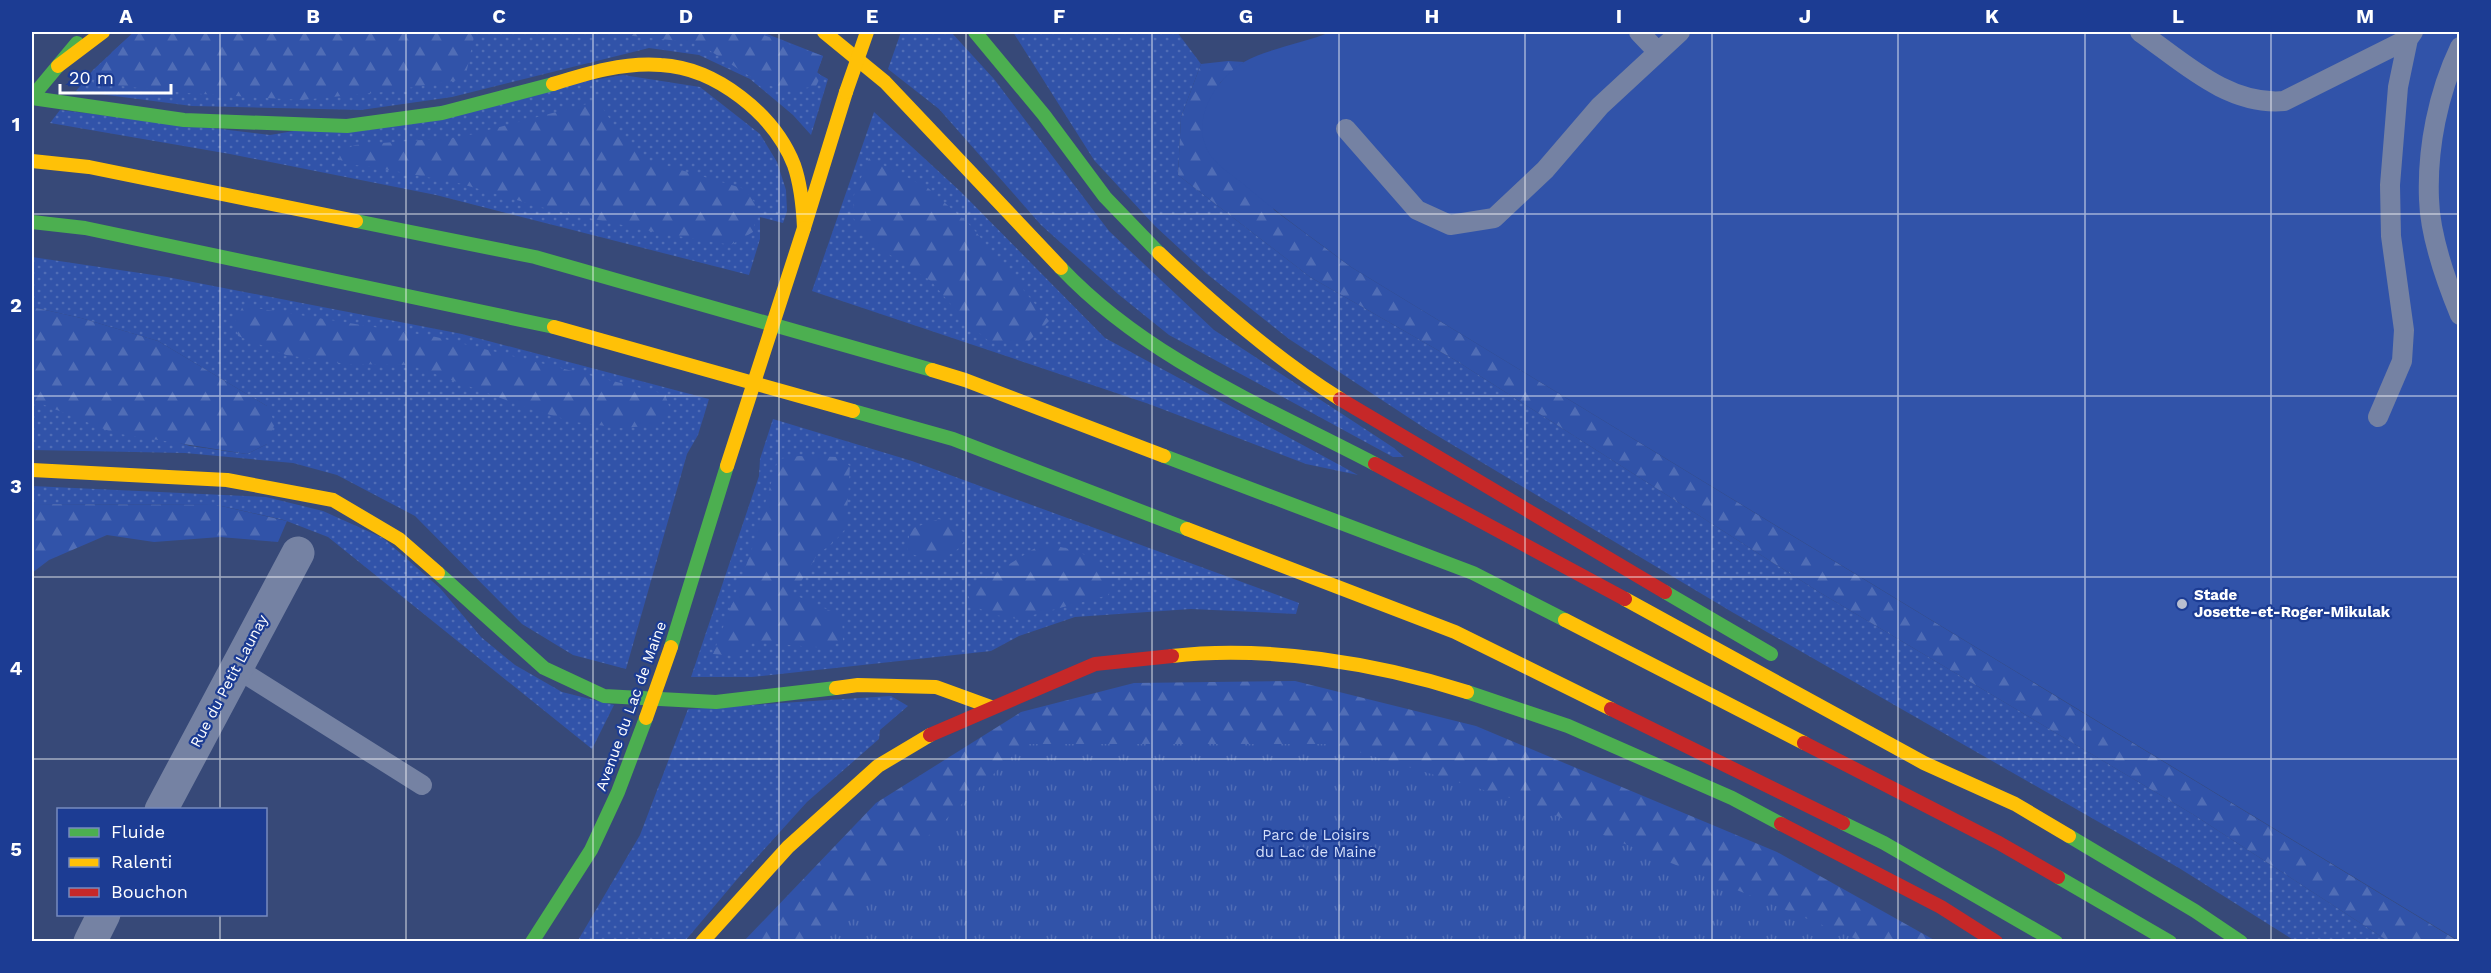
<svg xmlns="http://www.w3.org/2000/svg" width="2491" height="973" viewBox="0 0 2491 973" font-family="'Work Sans',sans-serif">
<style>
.grass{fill:url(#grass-dots)}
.forest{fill:url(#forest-firs)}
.park{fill:url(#park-tufts)}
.pitch{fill:#3153a9}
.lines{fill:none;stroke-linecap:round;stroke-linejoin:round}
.lane{stroke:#7582a3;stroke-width:20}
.street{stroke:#7582a3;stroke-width:33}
.fast{stroke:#4caf50;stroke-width:14}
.slow{stroke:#ffc107;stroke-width:14}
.jam{stroke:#c62828;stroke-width:14}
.slow-bridge{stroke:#ffc107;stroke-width:14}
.grid{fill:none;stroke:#fff;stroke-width:1.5;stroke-opacity:0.55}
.poi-dot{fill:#b9bfd0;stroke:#1c3c93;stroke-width:2}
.labels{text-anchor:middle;stroke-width:4.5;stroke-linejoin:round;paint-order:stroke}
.poi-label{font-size:15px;font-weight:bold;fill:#fff;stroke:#1c3c93;text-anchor:start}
.street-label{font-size:15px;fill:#fff;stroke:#1c3c93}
.park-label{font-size:15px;fill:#d4dffa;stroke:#1c3c93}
.neatline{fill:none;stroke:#fff;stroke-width:2}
.grid-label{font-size:20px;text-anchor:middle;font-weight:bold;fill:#fff}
</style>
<defs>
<pattern id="grass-dots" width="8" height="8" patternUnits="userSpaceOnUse" patternTransform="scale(1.5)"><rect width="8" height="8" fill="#3153a9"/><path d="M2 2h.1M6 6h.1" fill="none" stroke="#506db6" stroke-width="1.8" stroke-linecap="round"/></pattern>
<pattern id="forest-firs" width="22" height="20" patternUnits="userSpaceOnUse" patternTransform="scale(1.5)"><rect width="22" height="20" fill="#3153a9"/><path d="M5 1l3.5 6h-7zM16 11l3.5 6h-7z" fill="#506db6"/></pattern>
<pattern id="park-tufts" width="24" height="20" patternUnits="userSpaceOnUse" patternTransform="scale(1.5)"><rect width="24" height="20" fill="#3153a9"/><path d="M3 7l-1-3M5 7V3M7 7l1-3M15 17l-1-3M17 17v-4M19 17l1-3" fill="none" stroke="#506db6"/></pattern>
</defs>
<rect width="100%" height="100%" fill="#374978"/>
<path class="grass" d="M134,32H762L823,56L817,73L828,79L811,135L793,115L750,79L699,55L649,48L452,97L361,110L192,106L76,91L93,70Z
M901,32H951L994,79L1109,231L1214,330L1394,448L1404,457H1393L1169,335L1118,294L1041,225L939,109L888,69Z
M1013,32H1177L1201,64L1181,117L1178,175L1310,277L1455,360L1819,592L2194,815L2388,941H2295L2179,868L1732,612L1426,429L1289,339L1207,274L1155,226L1094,160Z
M623,75L700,87L760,134L777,162L786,190L787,211L783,223L760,217V239L749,275L436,195L230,154L50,123L60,110L270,135Z
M874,112L961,192L1105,338L1358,475L1306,464L1149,404L812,291Z
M32,257L167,277L462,334L709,399L698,435L687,454L626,669L573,655L522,624L415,516L337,475L293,463L185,453L32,450V400L190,446L247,454L267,444V406L158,341L81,318L32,307Z
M773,419L912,461L1299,603L1296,614L1191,609L1075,617L1019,636L991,651L752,677H691L759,476L760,459Z
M32,486L266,497L323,511L383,538L440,588L481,637L515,665L562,692L614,705L592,749L328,537L284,520L217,505L32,504Z
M891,696L908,706L880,730L879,739L807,802L739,877L685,941L577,942L640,835L688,709Z"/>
<path class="forest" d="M134,32H475L465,79L383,92L301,100L186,93L93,83L112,52Z
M596,32H755L823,56L817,72L821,76L816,86L789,91L760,83L698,43Z
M1228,61L1244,62L1220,83L1274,210L1351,267L2458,941H2388L2194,815L1819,592L1455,360L1310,277L1178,175L1181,117L1201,64Z
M598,101L623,139L647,160L745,189L757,206L753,232L731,245L660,233L551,210L458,183L373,167L345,164L339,159L341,151L355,145L462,137Z
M869,158L928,188L971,226L1049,321L1028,342L991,343L965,321L931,281L865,239L853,217L854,195Z
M243,306L436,337L665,394L670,409L660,425L621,428L575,422L533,410L411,365L347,364L286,355L238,336L235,321Z
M32,307L81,318L158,341L267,406L275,423L267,444L247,454L114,433L32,400Z
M799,456L839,457L850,466L846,528L834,542L817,555L799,585L788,592L842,616L843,641L826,648L752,642L741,656L713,654L751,552L778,459Z
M32,504L217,505L287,521L278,542L220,537L154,542L107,535L49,560L32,573Z
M939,519L967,534C959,560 929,563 907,552L910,529Z
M1040,545C1067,545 1088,554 1110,570L1109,595L1018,619L995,615L973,606L966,591Z
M1295,681L1476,726L1777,852L1936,941L743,942L876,803L1021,712L1134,683Z"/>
<path class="park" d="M1025,744H1333L1523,802L1861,941H818Z"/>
<path class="pitch" d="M1330,32H2459V941L1351,267C1314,239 1277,213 1242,183C1232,175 1218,166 1211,156C1188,124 1214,80 1244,62C1266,49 1305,43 1330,32Z"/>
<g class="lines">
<path class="lane" d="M1639,32L1658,52
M2140,32C2183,62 2228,106 2284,101L2408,39L2413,32
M2460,47C2438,93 2427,148 2429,199C2430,237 2446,281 2460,315
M1346,129L1417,210L1450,225L1494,218L1545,170L1600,106L1680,32
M2378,417L2402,361L2404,330L2391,236L2390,185L2398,87L2408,39
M236,668L422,785"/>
<path class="street" d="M161,810L298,553
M90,942L104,914"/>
<path class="fast" d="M975,32L1044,115L1105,197L1159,253
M32,97L77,43
M32,98L184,120L347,126L442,113L553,84
M356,221L535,257L932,370
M32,222L85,228L554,327
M1061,268C1147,359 1266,407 1375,464
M853,411L953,439L1187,529
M1164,456L1473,573L1565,620
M438,573L544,668L604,696L716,702L836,688
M1665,592L1771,654
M671,647L727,466
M1467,692L1568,726L1732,798L1781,824
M1843,823L1884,843L2056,942
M2069,836L2195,911L2241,942
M2058,877L2170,942
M532,942L591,850L618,792L646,718"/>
<path class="slow" d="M824,32L885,82L1061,268
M58,66L103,32
M553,84C588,73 624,62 661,65C716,68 774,114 794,165C801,185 803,207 804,228
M32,161L89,167L356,221
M804,228L846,92
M1159,253C1216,306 1274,357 1340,399
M554,327L853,411
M932,370L965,380L1164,456
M32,470L227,480L333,500L399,539L438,573
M1187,529L1455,632L1611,709
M1625,599L1924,763L2015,804L2069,836
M1565,620L1804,743
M1172,656C1265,645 1377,663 1467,692
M836,688L858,685L936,687L991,707
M702,942L788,847L878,766L930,735"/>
<path class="jam" d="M1340,399L1665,592
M1375,464L1625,599
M1611,709L1843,823
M930,735L1095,664L1172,656
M1804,743L1999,843L2058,877
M1781,824L1941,907L1996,942"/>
<path class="slow-bridge" d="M846,92L867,32
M727,466L804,228
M646,718L671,647"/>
</g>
<path class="grid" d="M220,32V810M406,32V942M593,32V942M779,32V942M966,32V942M1152,32V942M1339,32V942M1525,32V942M1712,32V942M1898,32V942M2085,32V942M2271,32V942M32,214H2460M32,396H2460M32,577H2460M32,759H2460M220,914V942"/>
<circle class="poi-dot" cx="2182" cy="604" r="6"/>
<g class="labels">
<g class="poi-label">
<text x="2194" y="600">Stade<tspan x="2194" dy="17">Josette-et-Roger-Mikulak</tspan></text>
</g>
<g class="street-label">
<text transform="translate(229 681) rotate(-62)" y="5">Rue du Petit Launay</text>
<text transform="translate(631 706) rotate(-70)" y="5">Avenue du Lac de Maine</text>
</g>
<g class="park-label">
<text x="1316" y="840">Parc de Loisirs<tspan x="1316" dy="17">du Lac de Maine</tspan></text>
</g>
</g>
<rect width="2491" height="973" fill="none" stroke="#1c3c93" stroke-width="66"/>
<rect x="57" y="808" width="210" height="108" fill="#1c3c93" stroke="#778abe" stroke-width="1.5"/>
<rect x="69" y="828" width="30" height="9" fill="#4caf50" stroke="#778abe" stroke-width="1.5"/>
<text x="111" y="838" font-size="18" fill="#ffffff">Fluide</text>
<rect x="69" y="858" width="30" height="9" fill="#ffc107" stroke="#778abe" stroke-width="1.5"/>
<text x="111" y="868" font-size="18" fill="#ffffff">Ralenti</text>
<rect x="69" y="888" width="30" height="9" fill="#c62828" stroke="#778abe" stroke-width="1.5"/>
<text x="111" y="898" font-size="18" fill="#ffffff">Bouchon</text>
<path d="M60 84v9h111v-9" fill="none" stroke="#ffffff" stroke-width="3"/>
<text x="69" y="84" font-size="18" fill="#ffffff" stroke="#1c3c93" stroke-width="4.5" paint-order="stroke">20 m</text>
<rect x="33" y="33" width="2425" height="907" class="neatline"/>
<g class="grid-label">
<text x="126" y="23">A</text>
<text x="313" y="23">B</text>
<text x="499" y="23">C</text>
<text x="686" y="23">D</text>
<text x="872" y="23">E</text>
<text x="1059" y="23">F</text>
<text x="1246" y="23">G</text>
<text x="1432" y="23">H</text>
<text x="1619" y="23">I</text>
<text x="1805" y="23">J</text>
<text x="1992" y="23">K</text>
<text x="2178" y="23">L</text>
<text x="2365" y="23">M</text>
<text x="16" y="131">1</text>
<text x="16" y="312">2</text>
<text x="16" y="493">3</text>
<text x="16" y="675">4</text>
<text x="16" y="856">5</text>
</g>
</svg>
